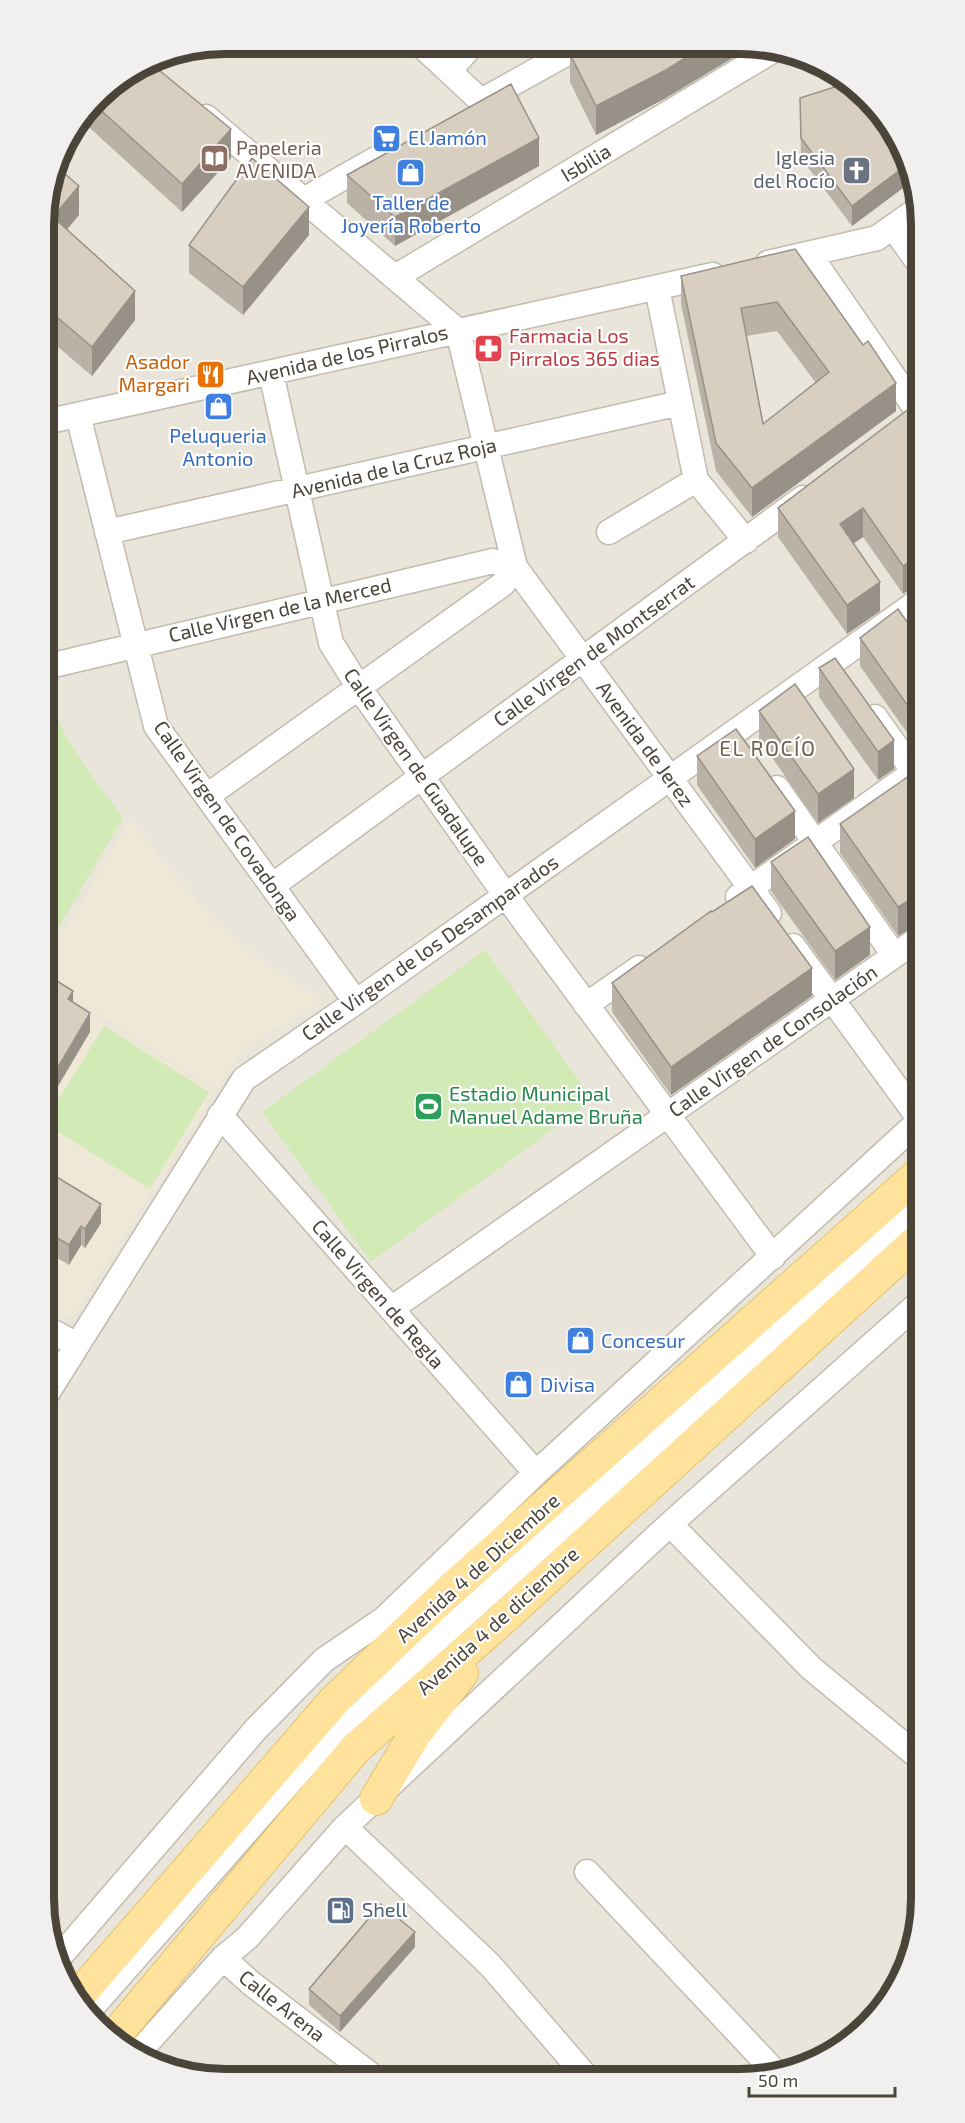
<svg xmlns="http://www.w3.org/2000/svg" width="965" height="2123" viewBox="0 0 965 2123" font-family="'Exo 2',sans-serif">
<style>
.residential{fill:#eae5da}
.education{fill:#efe8d6}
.green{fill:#d2eab5}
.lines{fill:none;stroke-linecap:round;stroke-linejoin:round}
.minor-casing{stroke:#c2bbae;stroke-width:27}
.major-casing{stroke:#e6c16a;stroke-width:34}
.minor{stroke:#fff;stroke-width:24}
.major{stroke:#ffe39c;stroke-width:32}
.wall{fill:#bab2a6;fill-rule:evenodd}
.shaded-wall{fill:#979187}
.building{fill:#d8cfc1;stroke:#979187;stroke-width:1.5;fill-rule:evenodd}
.labels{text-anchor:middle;stroke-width:4.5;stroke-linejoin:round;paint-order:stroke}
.shop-label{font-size:20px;fill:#366cbe;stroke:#fff;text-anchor:start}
.education-label{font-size:20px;fill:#785e54;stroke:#fff;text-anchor:start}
.worship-label{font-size:20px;fill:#5b616d;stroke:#fff;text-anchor:end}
.street-label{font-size:20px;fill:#4b4439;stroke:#fff}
.health-label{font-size:20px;fill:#be3a42;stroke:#fff;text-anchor:start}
.food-label{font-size:20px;fill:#c56008;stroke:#fff;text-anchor:end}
.leisure-label{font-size:20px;fill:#27864d;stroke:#fff;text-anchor:start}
.service-label{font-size:20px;fill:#4e5e75;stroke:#fff;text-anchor:start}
.neighbourhood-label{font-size:21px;letter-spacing:1.5px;fill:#6e6250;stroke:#fff}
.rim{fill:none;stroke:#4b4439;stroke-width:8}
</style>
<rect width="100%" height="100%" fill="#f6f3ec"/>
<path class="residential" d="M225,44L775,47L860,89L897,134L915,178L921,1910L908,1967L884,2009L841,2049L787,2073L190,2076L105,2034L74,1998L50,1945L44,213L62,145L105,89L156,57Z"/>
<path class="education" d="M130,820L213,921L260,959L323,1001L244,1047L216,1090L47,981L46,962Z
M51,991L215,1092L71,1319L48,1306L47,999Z"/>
<path class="green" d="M46,682C56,734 93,776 123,818L46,949Z
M485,950L593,1100L371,1262L262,1112Z
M104,1026L209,1092L150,1189L47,1125V1118Z"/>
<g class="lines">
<defs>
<path id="minor" d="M421,45L481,101
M450,70L472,45
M483,100L580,46
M206,117L458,331L515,567L769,913
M302,201L376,159
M893,227L915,258
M809,254L916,409
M768,263L877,238L915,211
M395,277L777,48
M657,288L696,480L746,541
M271,373L331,643L358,686L506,896L773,1257
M78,415L156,726L356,1002
M45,422L713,275
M107,532L680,403
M609,532L696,480
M45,667L493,561L515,567
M875,717L917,776
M777,788L894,955
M207,796L503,584L515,567
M272,886L803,498
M738,897L917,770
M793,946L918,1117
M586,1005L639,968
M220,1115L536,1473
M391,1309L918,939
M48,1329L77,1345
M48,1392L244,1079L356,1002L917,602
M670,1524L811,1668L921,1759
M345,1827L490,1965L584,2074
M587,1872L776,2073
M223,1958L252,1984L371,2075
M57,1960L256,1729L324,1660L384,1619L536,1473L918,1122
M87,2013L334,1732L919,1207
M140,2051L223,1958L247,1938L345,1827L670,1524L919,1303"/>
<path id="major" d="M376,1799L415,1734L462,1673
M75,2000L334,1701L451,1589L919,1174
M113,2038L356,1748L499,1622L919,1239"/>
</defs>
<use href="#minor" class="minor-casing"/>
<use href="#major" class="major-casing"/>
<use href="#minor" class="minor"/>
<use href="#major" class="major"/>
</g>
<path class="wall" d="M570,54L666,98L596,135L570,82Z
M105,89L231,158L182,212L81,120Z
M800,98L911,167V182L852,226L801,158Z
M539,166L395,246L347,203V175Z
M44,213L79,215L66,230L135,320L92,376L44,335Z
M309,235L243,315L189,273V245Z
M795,249L863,345L896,411L752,517L716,471L681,304V276ZM777,331L816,383L763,424L746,336Z
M910,408L903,594L863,537L853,543L880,611L847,634L778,537V508Z
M917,636V747L860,666V638Z
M819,668L894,769L878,780L819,697Z
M759,711L854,798L818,823L759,739Z
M697,756L795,839L755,868L697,785Z
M917,773L918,925H916L898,936L840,853V824Z
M771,862L870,955L835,980L771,891Z
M712,912L812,996L671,1095L612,1012V983Z
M47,1171L101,1223L85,1248L81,1245L69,1265L47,1252Z
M415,1947L340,2032L309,2005V1989Z"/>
<path class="shaded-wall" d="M704,46L751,47L666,98L596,135V106Z
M231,129V158L182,212V184Z
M539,138V166L395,246V217Z
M909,163L911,167V182L852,226V206Z
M79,186V215L53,246V217Z
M309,207V235L243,315V287Z
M135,291V320L92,376V347Z
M896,383V411L752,517V488Z
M863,508V537L840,553V524Z
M916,556L917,585L903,594V566Z
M880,582V611L847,634V605Z
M894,740V769L878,780V752Z
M854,769V798L818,823V794Z
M795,811V839L755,868V839Z
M916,896V925L898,936V907Z
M870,927V955L835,980V951Z
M812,968V996L671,1095V1067Z
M73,991V1011L68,999Z
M90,1013V1032L47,1105V1086Z
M101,1204V1223L85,1248V1229Z
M81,1226V1245L69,1265V1245Z
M415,1932V1947L340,2032V2016Z"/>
<path class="building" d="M584,46H704L666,70L596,106L570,54Z
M149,62L231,129L182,184L94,104L105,89Z
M847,83L851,84L906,155L909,163L852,206L801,138L800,98Z
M511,84L539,138L395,217L347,175Z
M252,158L309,207L243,287L189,245Z
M56,166L79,186L53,217L135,291L92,347L44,306V213Z
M795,249L863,345L868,341L896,383L752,488L716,443L681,276ZM777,302L829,372L763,424L741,308Z
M910,408L916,417V556L903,566L863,508L840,524L880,582L847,605L778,508Z
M898,609L917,636V719L860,638Z
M835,658L894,740L878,752L819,668Z
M795,684L854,769L818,794L759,711Z
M736,729L795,811L755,839L697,756Z
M916,771L917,773L918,897L916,896L898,907L840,824Z
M808,837L870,927L835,951L771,862Z
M752,886L812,968L671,1067L612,983L711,911L712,912Z
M52,978L73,991L68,999L90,1013L47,1086V988Z
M47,1171L101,1204L85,1229L81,1226L69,1245L47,1232Z
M381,1904L415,1932L340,2016L309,1989Z"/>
<defs>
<symbol id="supermarket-square" viewBox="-11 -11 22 22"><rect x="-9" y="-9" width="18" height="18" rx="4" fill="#3f7fe0" stroke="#fff"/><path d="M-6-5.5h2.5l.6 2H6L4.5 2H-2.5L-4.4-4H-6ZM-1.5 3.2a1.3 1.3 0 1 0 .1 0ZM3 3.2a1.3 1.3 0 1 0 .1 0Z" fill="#fff"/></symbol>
<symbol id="library-square" viewBox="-11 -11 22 22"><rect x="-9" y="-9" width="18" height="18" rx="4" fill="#8d6e63" stroke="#fff"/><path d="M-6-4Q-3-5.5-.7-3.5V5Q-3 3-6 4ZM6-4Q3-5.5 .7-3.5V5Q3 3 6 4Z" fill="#fff"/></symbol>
<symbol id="church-square" viewBox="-11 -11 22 22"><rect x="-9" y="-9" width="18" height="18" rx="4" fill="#6b7280" stroke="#fff"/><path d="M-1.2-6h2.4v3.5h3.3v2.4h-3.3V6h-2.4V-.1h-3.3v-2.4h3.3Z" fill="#fff"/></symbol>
<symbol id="shop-square" viewBox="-11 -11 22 22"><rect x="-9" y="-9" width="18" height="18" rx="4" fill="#3f7fe0" stroke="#fff"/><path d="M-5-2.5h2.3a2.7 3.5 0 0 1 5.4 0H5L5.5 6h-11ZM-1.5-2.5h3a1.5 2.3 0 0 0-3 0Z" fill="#fff"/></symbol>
<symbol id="pharmacy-square" viewBox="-11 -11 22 22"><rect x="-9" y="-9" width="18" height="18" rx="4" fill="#e0444e" stroke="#fff"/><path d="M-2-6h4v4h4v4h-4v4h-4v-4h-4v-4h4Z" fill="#fff"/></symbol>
<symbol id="restaurant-square" viewBox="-11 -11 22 22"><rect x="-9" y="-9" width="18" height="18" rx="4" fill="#e8710a" stroke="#fff"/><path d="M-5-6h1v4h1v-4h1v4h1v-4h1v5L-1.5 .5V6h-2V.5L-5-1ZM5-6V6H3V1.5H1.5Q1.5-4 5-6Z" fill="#fff"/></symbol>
<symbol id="stadium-square" viewBox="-11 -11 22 22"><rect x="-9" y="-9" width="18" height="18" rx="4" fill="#2e9e5b" stroke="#fff"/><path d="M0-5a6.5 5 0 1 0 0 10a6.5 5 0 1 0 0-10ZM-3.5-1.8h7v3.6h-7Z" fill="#fff"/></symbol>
<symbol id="fuel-square" viewBox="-11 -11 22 22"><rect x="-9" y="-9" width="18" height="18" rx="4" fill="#5c6f8a" stroke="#fff"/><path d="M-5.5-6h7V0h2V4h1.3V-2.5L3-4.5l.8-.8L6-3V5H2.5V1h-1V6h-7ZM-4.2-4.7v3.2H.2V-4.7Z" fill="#fff"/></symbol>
</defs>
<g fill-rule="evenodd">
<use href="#supermarket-square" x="370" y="122" width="33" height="33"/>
<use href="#library-square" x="198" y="142" width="33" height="33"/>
<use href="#church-square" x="840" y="154" width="33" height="33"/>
<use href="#shop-square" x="394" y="156" width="33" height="33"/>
<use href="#pharmacy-square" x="472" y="332" width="33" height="33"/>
<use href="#restaurant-square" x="194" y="358" width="33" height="33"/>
<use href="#shop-square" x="202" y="390" width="33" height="33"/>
<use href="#stadium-square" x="412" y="1090" width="33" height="33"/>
<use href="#shop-square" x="564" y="1324" width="33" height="33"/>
<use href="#shop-square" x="502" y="1368" width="33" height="33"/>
<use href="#fuel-square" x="324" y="1894" width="33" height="33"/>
</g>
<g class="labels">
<g class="shop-label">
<text x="408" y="145">El Jamón</text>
<text x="411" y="210" text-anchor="middle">Taller de<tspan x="411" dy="23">Joyería Roberto</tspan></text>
<text x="218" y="443" text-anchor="middle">Peluqueria<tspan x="218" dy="23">Antonio</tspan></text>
<text x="601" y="1348">Concesur</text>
<text x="540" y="1392">Divisa</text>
</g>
<g class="education-label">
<text x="236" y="155">Papeleria<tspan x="236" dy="23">AVENIDA</tspan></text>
</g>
<g class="worship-label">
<text x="835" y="165">Iglesia<tspan x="835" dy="23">del Rocío</tspan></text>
</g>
<g class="street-label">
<text transform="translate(586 163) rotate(-31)" y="7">Isbilia</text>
<text transform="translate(347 355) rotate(-13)" y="7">Avenida de los Pirralos</text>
<text transform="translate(394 468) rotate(-13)" y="7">Avenida de la Cruz Roja</text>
<text transform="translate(280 610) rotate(-13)" y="7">Calle Virgen de la Merced</text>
<text transform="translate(594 651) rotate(-36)" y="7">Calle Virgen de Montserrat</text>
<text transform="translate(645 744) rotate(54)" y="7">Avenida de Jerez</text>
<text transform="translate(416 767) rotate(55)" y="7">Calle Virgen de Guadalupe</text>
<text transform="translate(227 821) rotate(55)" y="7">Calle Virgen de Covadonga</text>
<text transform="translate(430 948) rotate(-35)" y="7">Calle Virgen de los Desamparados</text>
<text transform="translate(773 1041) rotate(-35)" y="7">Calle Virgen de Consolación</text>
<text transform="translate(378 1294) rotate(49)" y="7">Calle Virgen de Regla</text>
<text transform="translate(478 1568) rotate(-42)" y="7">Avenida 4 de Diciembre</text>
<text transform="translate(498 1621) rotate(-42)" y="7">Avenida 4 de diciembre</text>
<text transform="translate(282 2006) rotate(38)" y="7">Calle Arena</text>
</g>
<g class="health-label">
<text x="509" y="343">Farmacia Los<tspan x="509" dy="23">Pirralos 365 dias</tspan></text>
</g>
<g class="food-label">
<text x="190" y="369">Asador<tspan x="190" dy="23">Margari</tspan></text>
</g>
<g class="leisure-label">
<text x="449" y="1101">Estadio Municipal<tspan x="449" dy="23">Manuel Adame Bruña</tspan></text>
</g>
<g class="service-label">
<text x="362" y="1917">Shell</text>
</g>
<g class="neighbourhood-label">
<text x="768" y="756">EL ROCÍO</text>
</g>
</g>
<path d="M0 0H965V2123H0ZM225 54H740A171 171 0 0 1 911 225V1898A171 171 0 0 1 740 2069H225A171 171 0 0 1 54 1898V225A171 171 0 0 1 225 54Z" fill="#f1f0ef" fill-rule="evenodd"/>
<path class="rim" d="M225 54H740A171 171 0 0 1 911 225V1898A171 171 0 0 1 740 2069H225A171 171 0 0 1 54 1898V225A171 171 0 0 1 225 54Z"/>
<path d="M749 2087v9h146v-9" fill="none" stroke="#4b4439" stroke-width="3"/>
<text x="758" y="2087" font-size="18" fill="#4b4439" stroke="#ffffff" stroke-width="4.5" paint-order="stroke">50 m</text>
</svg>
